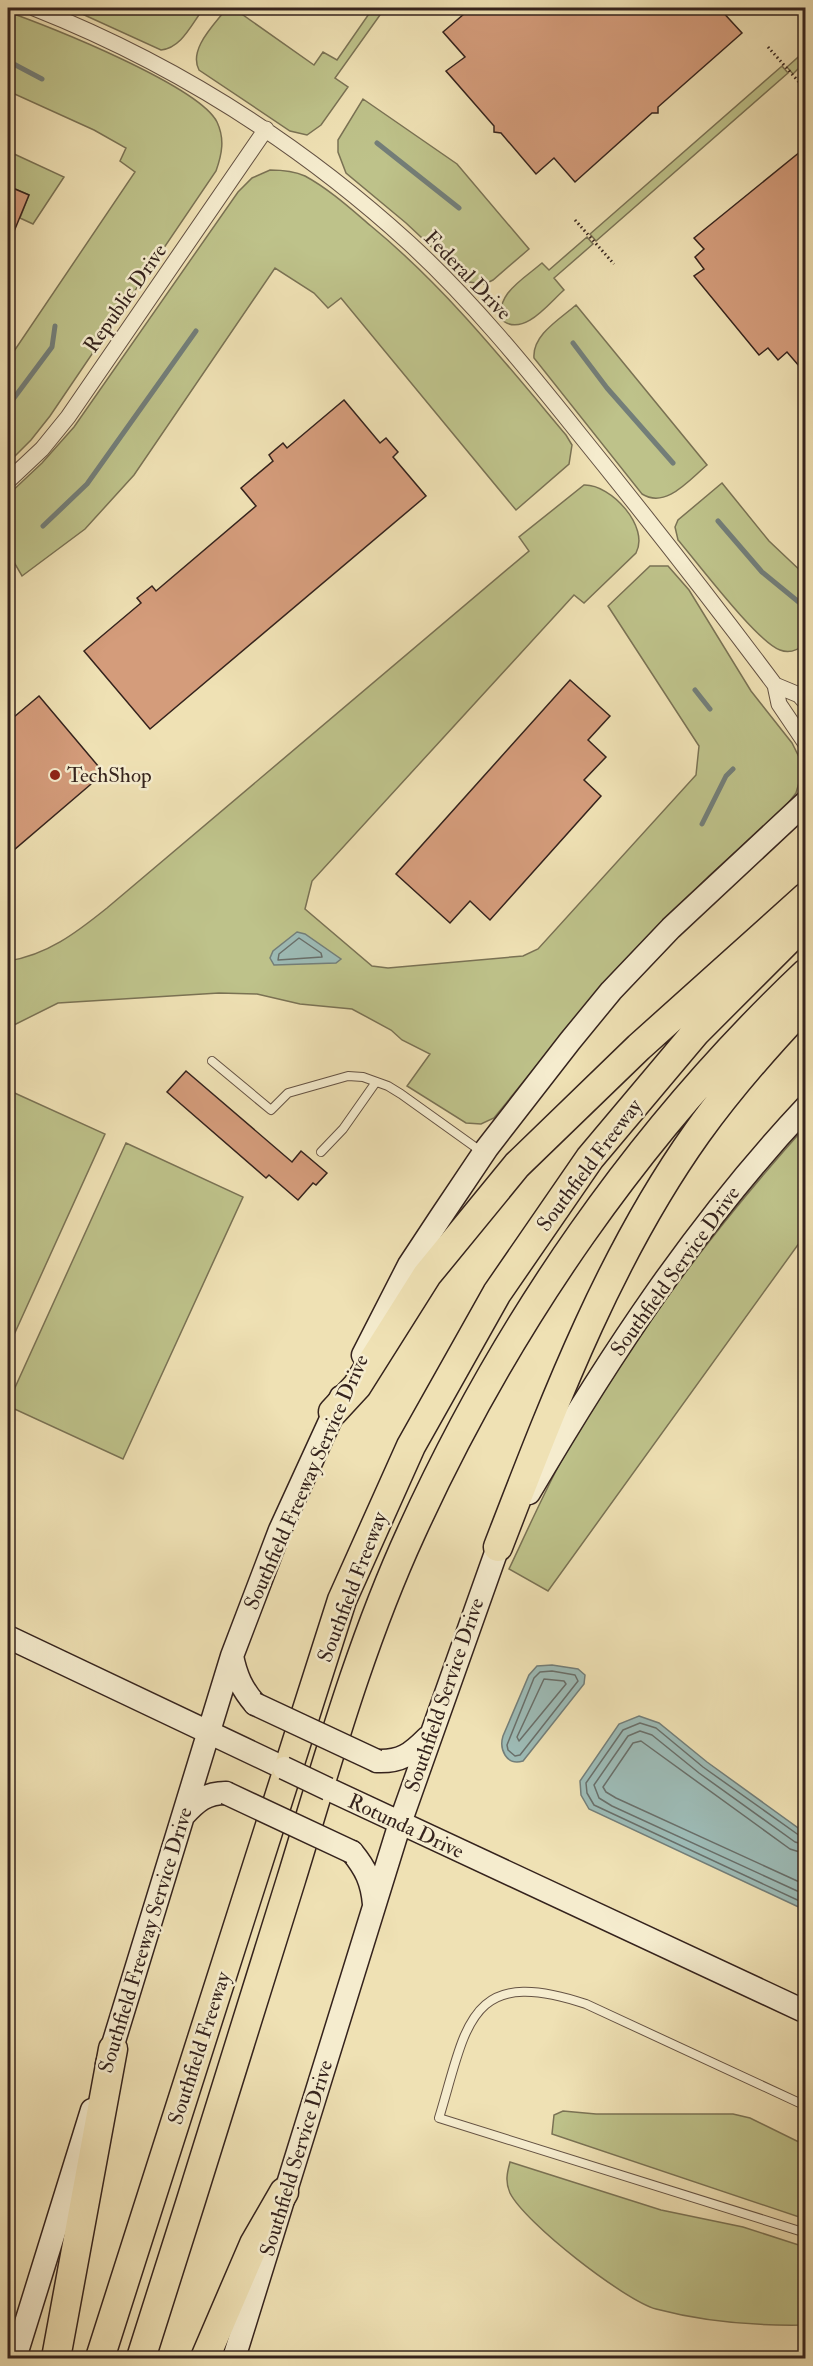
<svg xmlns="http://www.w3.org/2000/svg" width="813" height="2366" viewBox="0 0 813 2366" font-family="'IM FELL Double Pica',serif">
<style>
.green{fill:#bec28a;stroke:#7a7254;stroke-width:1.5}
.water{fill:#9dbbb6;stroke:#737e79;stroke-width:1.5}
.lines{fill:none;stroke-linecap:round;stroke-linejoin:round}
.shore{stroke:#696f6a;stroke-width:1.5}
.stream{stroke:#737e79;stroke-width:5}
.building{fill:#d49c7b;stroke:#35231d;stroke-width:1.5}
.service-casing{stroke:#645243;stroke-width:10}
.minor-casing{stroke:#645243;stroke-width:17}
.secondary-casing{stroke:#35231d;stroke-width:25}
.motorway-casing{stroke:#35231d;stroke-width:31}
.path{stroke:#35231d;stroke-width:3;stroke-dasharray:1.5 3;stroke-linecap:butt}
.service{stroke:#f5ecce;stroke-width:8}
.minor{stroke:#f5ecce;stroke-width:15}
.secondary{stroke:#f5ecce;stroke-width:22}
.motorway{stroke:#efe1b4;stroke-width:28}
.secondary-bridge-casing{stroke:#35231d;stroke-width:25;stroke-linecap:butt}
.secondary-bridge{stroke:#f5ecce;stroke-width:22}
.poi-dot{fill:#8f2418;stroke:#f5ecce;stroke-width:2}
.labels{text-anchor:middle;stroke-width:5;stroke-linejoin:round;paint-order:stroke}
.street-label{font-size:21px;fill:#35231d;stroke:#f5ecce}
.poi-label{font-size:21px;fill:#35231d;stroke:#f5ecce;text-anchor:start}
</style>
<rect width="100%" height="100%" fill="#efe1b4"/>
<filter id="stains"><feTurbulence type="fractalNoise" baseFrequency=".00333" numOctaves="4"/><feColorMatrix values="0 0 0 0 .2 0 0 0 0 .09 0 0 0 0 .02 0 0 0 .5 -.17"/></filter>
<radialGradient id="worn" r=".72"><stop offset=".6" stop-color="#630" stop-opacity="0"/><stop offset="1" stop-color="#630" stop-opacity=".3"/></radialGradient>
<path class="green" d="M69,8H204C192,23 182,48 161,50Z
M227,8H233L314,65L323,52L337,60L373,8H385L335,78L348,87L321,125L307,135L290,131L199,70C188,49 215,24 227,8Z
M8,12C49,26 199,86 217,122C225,139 222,154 216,171L50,416L31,440L8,463V360L135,172L120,161L126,148L94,130L8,91Z
M805,51V62L793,74L787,67Z
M782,66L788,73L596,241L590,234Z
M363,99L457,164L529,249L493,280L485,284L469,282L406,223L346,173L338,152V140Z
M12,153L64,177L33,224L20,218L29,195L8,186V165Z
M270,170C282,170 294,171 305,176C329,189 351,209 371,226C445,287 504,361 566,435L572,445L569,464L516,510L341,298L328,308L314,293L275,268L134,475L85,529L22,576L8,552V495L42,463L74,427L238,192L252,178Z
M587,237L593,244L554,278L564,290C549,303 525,336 503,321C493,295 525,278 542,263L549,270Z
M576,305L707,465C689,480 666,509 642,494L534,358C532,335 560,319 576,305Z
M722,483L769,541L805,575V644C798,650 790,654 780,650C757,642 697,562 678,540L675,527L678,520Z
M584,485C611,484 650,527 636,553L584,603L574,595L312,881L305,909L372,966L388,968L523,956L538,949L696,775L699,746L608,606L650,566H668L689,590L751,691L792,743L800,759L801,776L796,793L785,807L709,876L636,950L568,1027L494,1118L481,1124L466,1123L407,1086L430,1054L402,1040L391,1030L352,1009L300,1004L257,994L219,993L58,1003L8,1028V961C47,955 76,933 107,908L529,551L519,537Z
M8,1090L105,1134L8,1348Z
M805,1127V1235L548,1591L509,1569C535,1514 560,1457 593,1406C656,1307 727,1214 805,1127Z
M126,1143L243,1197L123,1459L8,1406V1403Z
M563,2111L596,2114H733L750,2118L805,2145V2219L552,2134L554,2115Z
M510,2162L661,2210L743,2227L805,2247V2325C755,2326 705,2322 656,2309C624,2300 525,2223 510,2193C505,2182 507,2173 510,2162Z"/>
<path class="water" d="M297,932L305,934L341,959L336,963L274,965L270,958L273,951Z
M552,1665L578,1669L585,1675L584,1684L523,1761C506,1766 499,1749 503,1736L529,1675L537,1666Z
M639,1716L659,1723L707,1762L805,1833V1910L589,1809L581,1795L580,1781L619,1724Z"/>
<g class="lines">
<path class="shore" d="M299,938L321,953L322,957L278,960L279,954Z
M552,1671L575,1675L578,1681L520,1755L515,1756L508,1750L507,1745L534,1678L540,1672Z
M544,1679L564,1681L566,1684L519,1741L517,1737Z
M806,1837L800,1836L703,1767L656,1728L640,1723L623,1730L586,1783L587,1793L594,1805L806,1904
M806,1845L795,1842L699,1773L652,1735L640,1731L628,1736L594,1785L599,1798L612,1806L806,1895
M806,1854L790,1849L641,1741L633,1743L603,1787L606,1792L616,1798L806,1885"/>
<path class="stream" d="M8,61L42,79
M377,143L459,208
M573,343L607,388L673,463
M8,406L52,347L55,326
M718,521L762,572L806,608
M43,526L87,484L196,331
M695,690L710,709
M702,824L726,776L733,769"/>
</g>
<path class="building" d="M471,8H719L742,33L658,107V113H652L575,182L554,158L536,174L501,133L494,132V126L446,71L465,57L443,32Z
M806,147V374L787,352L778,360L768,348L759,355L694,276L704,269L695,257L704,249L694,238Z
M8,186L29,195L8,246Z
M344,400L380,443L386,438L398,452L393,457L426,496L150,729L84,651L141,603L137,598L152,586L156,591L256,506L241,488L273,461L269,455L283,443L287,448Z
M570,680L610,716L588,740L606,757L584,780L601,796L490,920L470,901L450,923L396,874Z
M39,696L104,773L8,855V722Z
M186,1071L292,1162L301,1151L327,1173L316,1185L313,1183L298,1200L269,1175L266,1178L167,1092Z"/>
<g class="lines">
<defs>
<path id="service" d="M212,1061L271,1110L288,1093L348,1076L363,1077L388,1086L401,1094L482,1152
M321,1152L343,1129L376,1082
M806,2106L586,2004C468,1964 467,2026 439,2118L806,2233"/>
<path id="minor" d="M34,8C173,63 298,142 409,243C471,300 524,365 576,430C644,514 710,598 775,685L779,704L806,744
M8,481L42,449L68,417L266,129
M775,685L799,695L806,703"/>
<path id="secondary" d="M363,1355L409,1265L440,1218L487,1148L570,1041L611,991L671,928L806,802
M529,1493C610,1355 696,1224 806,1107
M8,1637L284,1768
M232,1656C236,1676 242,1689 255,1704
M377,1761C401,1762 411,1754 427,1738
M328,1789L806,2012
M184,1815C197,1801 206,1793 226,1793
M352,1852C366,1869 372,1882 374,1904
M107,2064L232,1656L280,1530L341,1397
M15,2358L92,2110
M234,2358L400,1823L498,1547L505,1534"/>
<path id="motorway" d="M333,1412L357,1386L427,1275L517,1165L639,1047L806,897
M498,1547C553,1405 608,1258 697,1133C730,1087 767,1045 806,1004
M56,2358L113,2049
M100,2358L342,1600L411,1446L497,1293L590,1158L696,1032L806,922
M141,2358C192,2199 241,2040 291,1880C327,1763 360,1644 411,1533C506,1324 639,1131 806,973
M205,2358L254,2244L284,2192"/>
</defs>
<use href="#service" class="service-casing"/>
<use href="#minor" class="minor-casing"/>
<use href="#secondary" class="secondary-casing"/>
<use href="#motorway" class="motorway-casing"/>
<path class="path" d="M768,47L806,90
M575,220L614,264"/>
<use href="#service" class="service"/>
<use href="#minor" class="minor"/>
<use href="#secondary" class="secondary"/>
<use href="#motorway" class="motorway"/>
<defs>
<path id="secondary-bridge" d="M255,1704L377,1761
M284,1768L328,1789
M226,1793L352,1852"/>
</defs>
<use href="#secondary-bridge" class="secondary-bridge-casing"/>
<use href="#secondary-bridge" class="secondary-bridge"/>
</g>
<circle class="poi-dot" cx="55" cy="775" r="6"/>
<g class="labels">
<g class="street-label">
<text transform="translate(468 275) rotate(46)" y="7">Federal Drive</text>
<text transform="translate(125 298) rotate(-55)" y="7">Republic Drive</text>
<text transform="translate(589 1165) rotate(-53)" y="7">Southfield Freeway</text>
<text transform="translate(675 1271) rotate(-54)" y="7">Southfield Service Drive</text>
<text transform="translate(306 1482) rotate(-66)" y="7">Southfield Freeway Service Drive</text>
<text transform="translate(352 1587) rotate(-69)" y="7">Southfield Freeway</text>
<text transform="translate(444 1695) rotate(-71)" y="7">Southfield Service Drive</text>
<text transform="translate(406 1826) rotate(25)" y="7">Rotunda Drive</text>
<text transform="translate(145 1940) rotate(-73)" y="7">Southfield Freeway Service Drive</text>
<text transform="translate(199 2048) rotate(-72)" y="7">Southfield Freeway</text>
<text transform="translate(296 2158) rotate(-73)" y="7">Southfield Service Drive</text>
</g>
<g class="poi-label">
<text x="67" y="782">TechShop</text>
</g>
</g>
<rect width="813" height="2366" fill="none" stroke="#efe1b4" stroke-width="30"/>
<rect x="9" y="9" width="795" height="2348" fill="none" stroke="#35231d" stroke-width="3"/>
<rect x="15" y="15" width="783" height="2336" fill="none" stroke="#35231d" stroke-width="1.5"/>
<rect width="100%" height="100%" filter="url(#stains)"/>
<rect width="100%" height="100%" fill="url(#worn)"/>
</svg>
